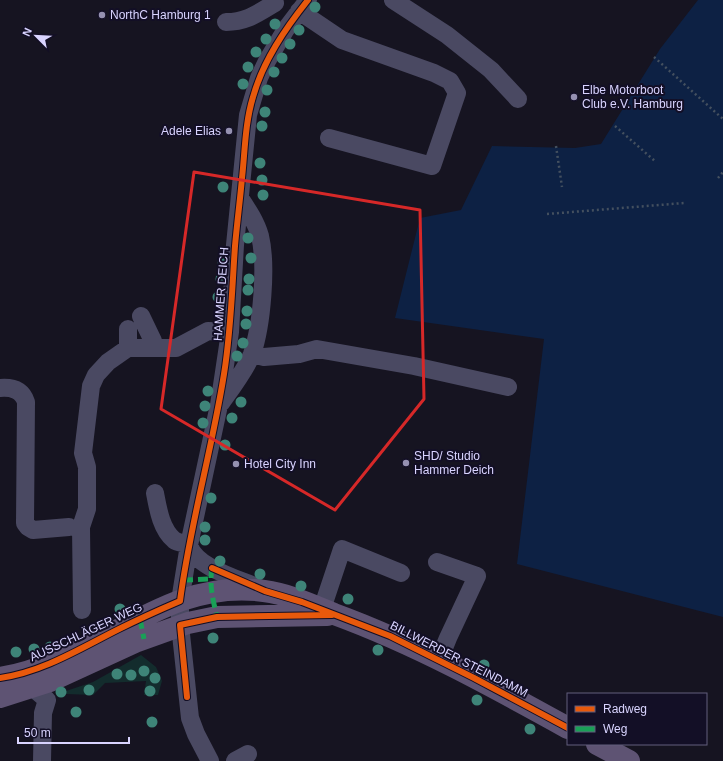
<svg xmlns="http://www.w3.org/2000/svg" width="723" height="761" viewBox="0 0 723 761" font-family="Arial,sans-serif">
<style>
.green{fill:#132c2d}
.water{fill:#0d2144}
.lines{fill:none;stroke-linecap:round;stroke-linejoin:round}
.path{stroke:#44505f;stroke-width:2.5;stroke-dasharray:2 3;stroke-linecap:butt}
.minor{stroke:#4a4962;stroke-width:18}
.major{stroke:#5e5373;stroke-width:22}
.quiet{stroke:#1a9f57;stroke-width:5;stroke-dasharray:10 5;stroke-linecap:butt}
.cycleway-casing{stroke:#130f26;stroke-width:8}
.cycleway{stroke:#e8590c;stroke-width:6}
.tree{fill:#3e8478}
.marked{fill:none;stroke:#d62828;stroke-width:3;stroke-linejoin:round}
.poi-dot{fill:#9591b1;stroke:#130f26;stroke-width:1.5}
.labels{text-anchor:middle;stroke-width:4;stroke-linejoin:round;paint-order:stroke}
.poi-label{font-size:12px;fill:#d9d4ff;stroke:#130f26;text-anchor:start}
.street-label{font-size:12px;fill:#d9d4ff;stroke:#130f26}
</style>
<rect width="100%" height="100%" fill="#161421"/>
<path class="green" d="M141,655L156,667L162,681L158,695H144L146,681L105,683L93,695L66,694V691L93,682Z"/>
<path class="water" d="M698,0H723V617L517,564L544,339L395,318L420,218L461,210L492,146L575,148L601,144L660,49Z"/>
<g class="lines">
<path class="path" d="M654,57L723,119
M615,126L656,162
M556,146L562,187
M718,178L723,172
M547,214L684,203"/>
<path class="minor" d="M393,0L447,35L491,70L518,99
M299,11L342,40L434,73L450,81L457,93L432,166L329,138
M226,22C247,22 258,13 275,3
M141,316L153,341L152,347
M128,329V348
M252,354L264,357L299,354L317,349L414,366L508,387
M0,388C12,387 22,390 26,402L25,523L28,527L33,530L69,527
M221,403C231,389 246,369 252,354C262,325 267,265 260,236C256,222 248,210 240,198
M155,493C158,509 161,529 174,540C178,543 185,543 189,545
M189,545C196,568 239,579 259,588
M437,562L477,576L448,638L439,660
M322,609L342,549L401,573
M82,610L81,527L87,509V467L83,453L91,386L96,375L108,362L128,348H176L208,331L230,332
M32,687L47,700L43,713L42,761
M210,761L196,734L190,718L180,625V601L189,545L219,405L224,372L230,332L235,245L248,115L259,78L267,61L286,29L308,0
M235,761L248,754"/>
<path class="major" d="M0,678C66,668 120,622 182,600C208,591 236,587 264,591C288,594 312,605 334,614C416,644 492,686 568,728
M0,697L50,681L135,642L188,623L217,617L327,615
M597,744L629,761"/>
<path class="quiet" d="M212,568C209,585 213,600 217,617
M183,580L210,579
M140,619L144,639"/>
<defs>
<path id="cycleway" d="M212,568L265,591L302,602L390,636L474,678L568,728
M0,678C43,672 81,648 119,629C139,619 159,610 180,601C190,524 212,450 224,374C231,331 232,289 235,246C237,223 240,201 242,178C245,151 245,123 253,97C263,61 285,29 308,0
M187,697L180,625L217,617L332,615"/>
</defs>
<use href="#cycleway" class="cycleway-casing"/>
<use href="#cycleway" class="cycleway"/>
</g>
<g class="tree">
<circle cx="315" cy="7" r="5.5"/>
<circle cx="275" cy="24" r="5.5"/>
<circle cx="299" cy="30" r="5.5"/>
<circle cx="266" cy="39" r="5.5"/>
<circle cx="290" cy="44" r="5.5"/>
<circle cx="256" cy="52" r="5.5"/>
<circle cx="282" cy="58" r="5.5"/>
<circle cx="248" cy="67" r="5.5"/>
<circle cx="274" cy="72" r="5.5"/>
<circle cx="243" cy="84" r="5.5"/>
<circle cx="267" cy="90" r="5.5"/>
<circle cx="265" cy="112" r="5.5"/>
<circle cx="262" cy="126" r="5.5"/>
<circle cx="260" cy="163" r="5.5"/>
<circle cx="262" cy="180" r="5.5"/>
<circle cx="223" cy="187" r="5.5"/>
<circle cx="263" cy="195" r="5.5"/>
<circle cx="248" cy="238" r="5.5"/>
<circle cx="251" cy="258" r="5.5"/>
<circle cx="223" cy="262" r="5.5"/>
<circle cx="221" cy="279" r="5.5"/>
<circle cx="249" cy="279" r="5.5"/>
<circle cx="248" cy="290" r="5.5"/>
<circle cx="218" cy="297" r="5.5"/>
<circle cx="247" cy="311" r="5.5"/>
<circle cx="246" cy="324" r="5.5"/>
<circle cx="243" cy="343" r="5.5"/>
<circle cx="237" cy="356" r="5.5"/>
<circle cx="208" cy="391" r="5.5"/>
<circle cx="241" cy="402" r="5.5"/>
<circle cx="205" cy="406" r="5.5"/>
<circle cx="232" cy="418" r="5.5"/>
<circle cx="203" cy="423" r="5.5"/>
<circle cx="225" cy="445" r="5.5"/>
<circle cx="211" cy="498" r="5.5"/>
<circle cx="205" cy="527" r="5.5"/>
<circle cx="205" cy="540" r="5.5"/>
<circle cx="220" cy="561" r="5.5"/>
<circle cx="260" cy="574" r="5.5"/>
<circle cx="301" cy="586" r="5.5"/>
<circle cx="348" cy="599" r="5.5"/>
<circle cx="120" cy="609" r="5.5"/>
<circle cx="213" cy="638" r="5.5"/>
<circle cx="50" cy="647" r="5.5"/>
<circle cx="34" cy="649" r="5.5"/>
<circle cx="378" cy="650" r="5.5"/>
<circle cx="16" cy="652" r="5.5"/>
<circle cx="484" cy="665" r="5.5"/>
<circle cx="144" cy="671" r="5.5"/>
<circle cx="117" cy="674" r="5.5"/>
<circle cx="131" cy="675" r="5.5"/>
<circle cx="155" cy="678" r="5.5"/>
<circle cx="89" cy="690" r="5.5"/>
<circle cx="150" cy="691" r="5.5"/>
<circle cx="61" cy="692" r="5.5"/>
<circle cx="477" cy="700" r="5.5"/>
<circle cx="76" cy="712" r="5.5"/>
<circle cx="152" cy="722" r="5.5"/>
<circle cx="530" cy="729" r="5.5"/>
</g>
<path class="marked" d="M194,172L420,210L424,399L335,510L161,409Z"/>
<g class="poi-dot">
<circle cx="102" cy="15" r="4"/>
<circle cx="574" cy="97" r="4"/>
<circle cx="229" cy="131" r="4"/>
<circle cx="406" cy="463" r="4"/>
<circle cx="236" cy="464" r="4"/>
</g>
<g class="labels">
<g class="poi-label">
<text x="110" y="19">NorthC Hamburg 1</text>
<text x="582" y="94">Elbe Motorboot<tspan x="582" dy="14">Club e.V. Hamburg</tspan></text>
<text x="221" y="135" text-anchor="end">Adele Elias</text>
<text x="414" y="460">SHD/ Studio<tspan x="414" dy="14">Hammer Deich</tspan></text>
<text x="244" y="468">Hotel City Inn</text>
</g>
<g class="street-label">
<text transform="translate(221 294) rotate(-86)" y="4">HAMMER DEICH</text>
<text transform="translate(86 632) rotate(-25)" y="4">AUSSCHLÄGER WEG</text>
<text transform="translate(459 659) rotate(27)" y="4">BILLWERDER STEINDAMM</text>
</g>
</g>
<rect x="567" y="693" width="140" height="52" fill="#130f26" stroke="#625e7d"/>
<rect x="575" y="706" width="20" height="6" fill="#e8590c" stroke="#625e7d"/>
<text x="603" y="713" font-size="12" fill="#d9d4ff">Radweg</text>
<rect x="575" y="726" width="20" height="6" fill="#1a9f57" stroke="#625e7d"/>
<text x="603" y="733" font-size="12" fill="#d9d4ff">Weg</text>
<g transform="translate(36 36) rotate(294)" stroke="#130f26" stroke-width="3" paint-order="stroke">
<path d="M0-3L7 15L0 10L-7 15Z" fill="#d9d4ff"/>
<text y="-6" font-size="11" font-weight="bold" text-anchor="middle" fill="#d9d4ff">N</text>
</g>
<path d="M18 737v6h111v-6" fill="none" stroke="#d9d4ff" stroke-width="2"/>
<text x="24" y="737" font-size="12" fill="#d9d4ff" stroke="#130f26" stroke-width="3" paint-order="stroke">50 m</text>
</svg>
